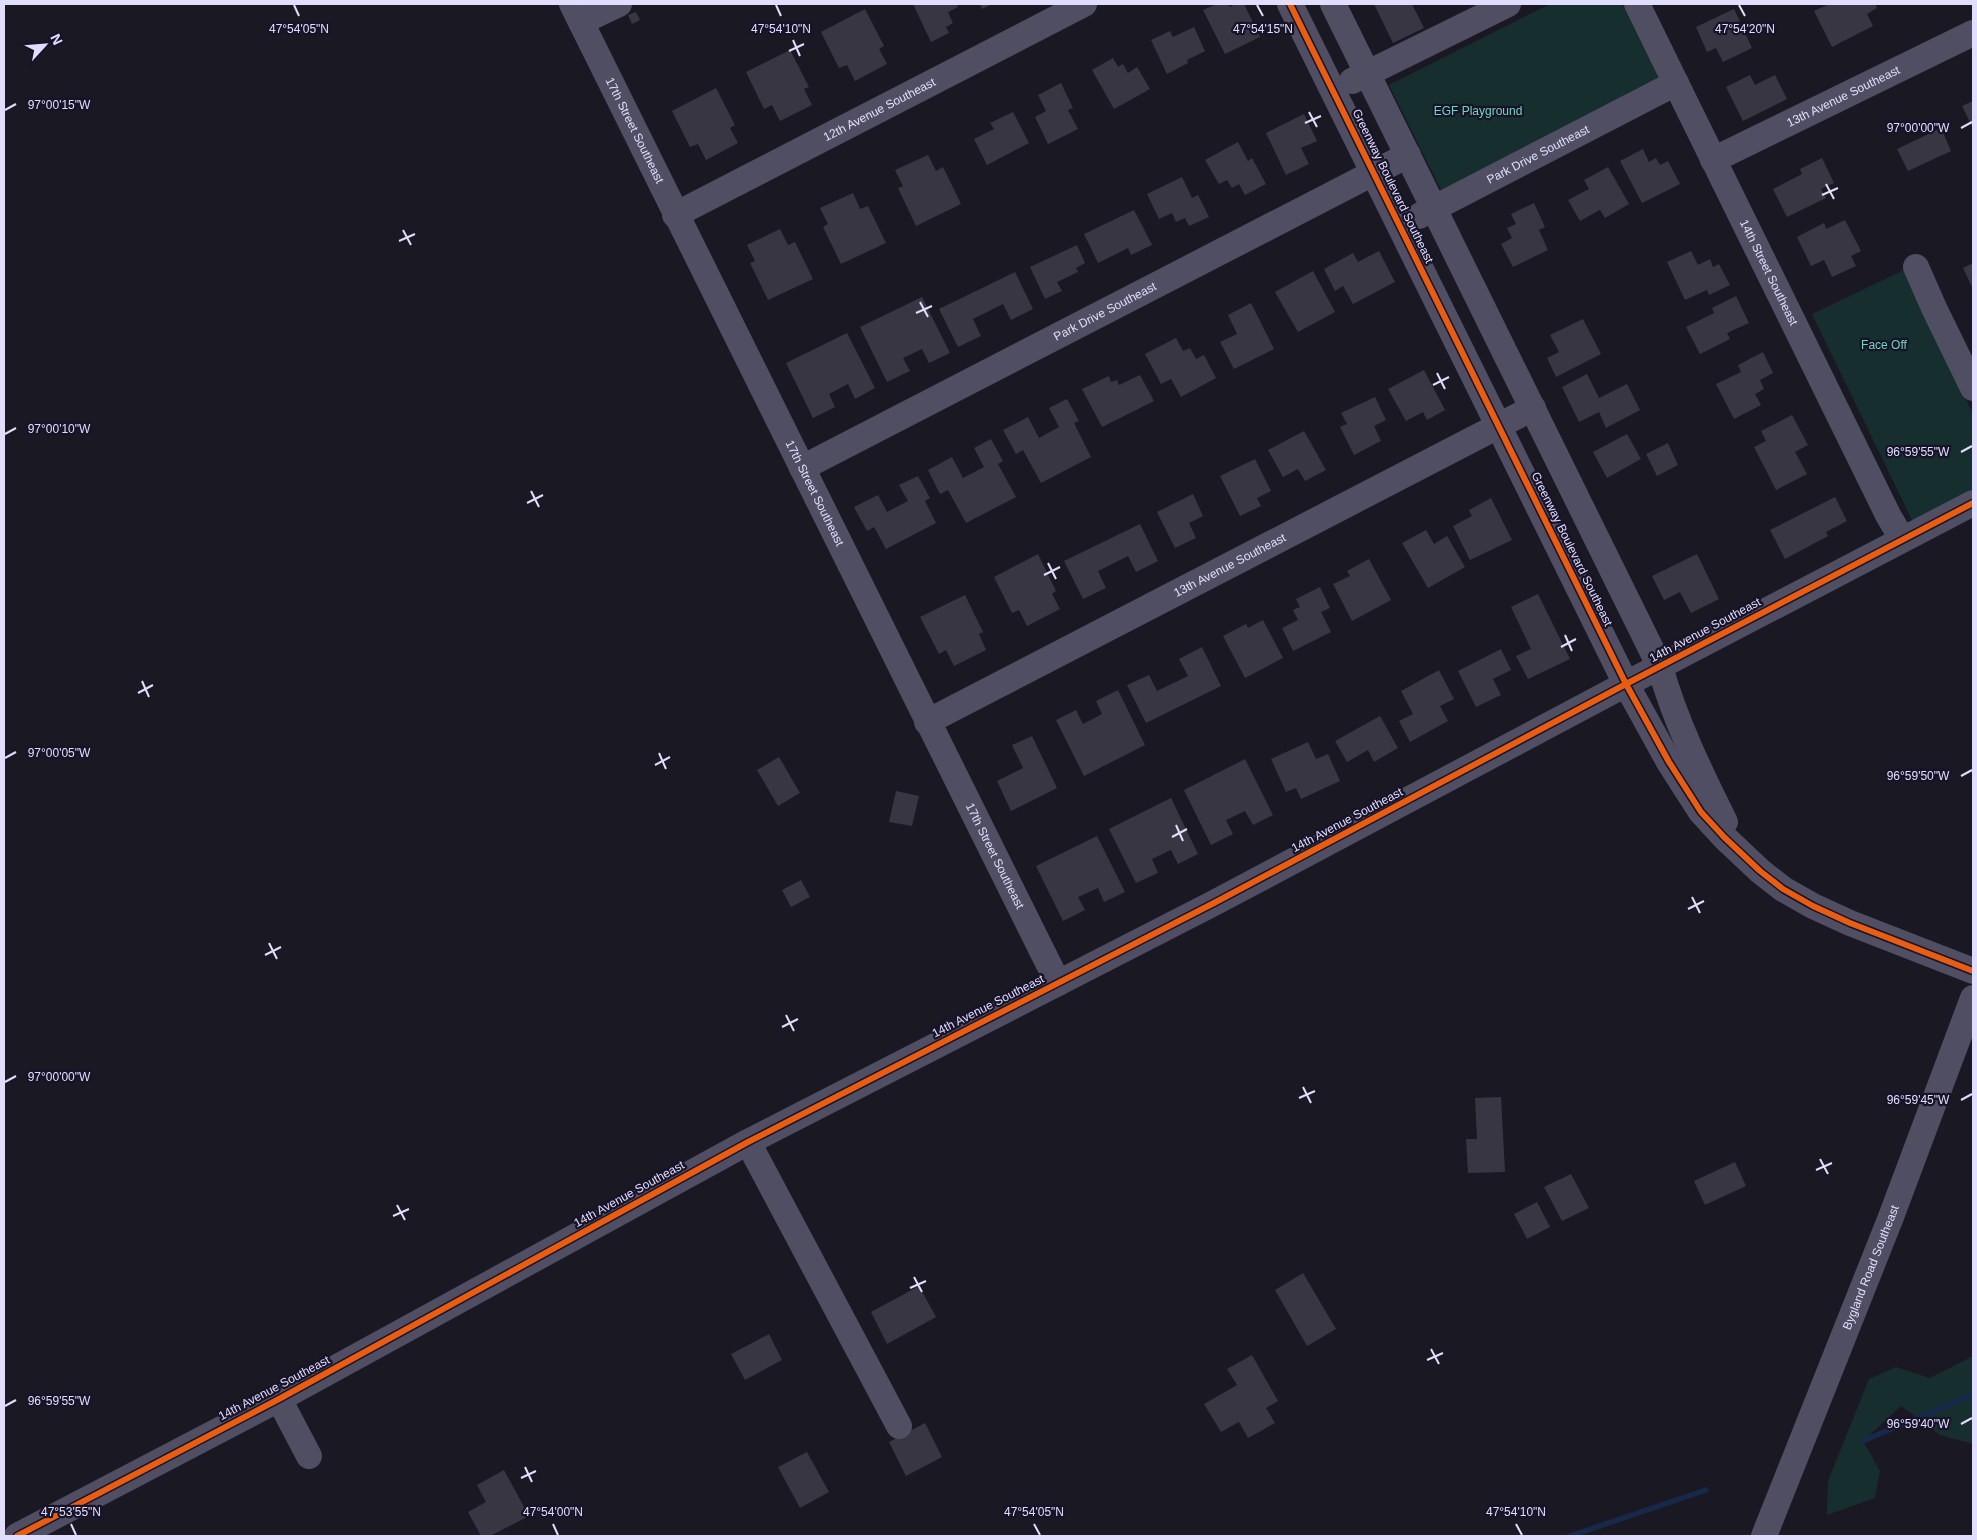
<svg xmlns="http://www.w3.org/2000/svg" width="1977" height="1540" viewBox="0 0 1977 1540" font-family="Helvetica,sans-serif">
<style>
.green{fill:#172e2f}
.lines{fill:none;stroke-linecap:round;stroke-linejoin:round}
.stream{stroke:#162949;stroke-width:5.5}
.building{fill:#393644}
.minor{stroke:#504e63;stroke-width:26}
.cycleway-casing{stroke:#171328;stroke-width:9}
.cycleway{stroke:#e95d12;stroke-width:6}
.ticks{fill:none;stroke:#e1ddfc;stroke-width:2}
.labels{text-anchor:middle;stroke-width:4.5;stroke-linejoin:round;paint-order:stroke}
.street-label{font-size:12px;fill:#e1ddfc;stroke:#171328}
.park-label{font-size:12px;fill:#6fd6be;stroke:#171328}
.ticks-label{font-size:12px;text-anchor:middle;fill:#e1ddfc;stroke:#171328;stroke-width:4.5;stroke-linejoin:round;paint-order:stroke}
</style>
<rect width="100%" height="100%" fill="#1a1823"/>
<path class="green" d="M1550,4H1622L1664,86L1446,200L1389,85Z
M1904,270L1973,414V493L1913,522L1812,314Z
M1973,1356V1444L1940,1435L1901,1406L1863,1441L1880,1471L1875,1498L1827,1515L1828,1481L1869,1379L1896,1367L1930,1378Z"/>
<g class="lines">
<path class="stream" d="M1863,1441L1973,1394
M1570,1536L1706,1490"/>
</g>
<path class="building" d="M913,4H957L958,7L948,12L953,23L946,27L949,33L931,42Z
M980,4H992L982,9Z
M1217,4H1228L1230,7L1235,4H1244L1260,37L1225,54L1203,10Z
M1374,4H1412L1424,28L1393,43Z
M1829,4H1875L1877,8L1867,14L1873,26L1832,47L1814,11Z
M865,9L884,46L879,49L887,64L855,81L847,65L839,68L821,32Z
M1734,9L1752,48L1723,62L1716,48L1707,52L1696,27Z
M636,12L640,20L632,24L628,15Z
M1194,27L1205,51L1187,60L1188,63L1167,74L1151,40L1170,31L1173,37Z
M790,50L809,87L804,89L812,105L780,121L772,105L764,109L746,72Z
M1113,58L1118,67L1123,64L1128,73L1137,67L1150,89L1114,109L1092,70Z
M1750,75L1755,85L1775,75L1787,99L1743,121L1726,87Z
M1061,83L1073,108L1068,110L1078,129L1048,144L1035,117L1046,111L1038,95Z
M716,88L735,125L730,128L738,143L706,160L698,144L690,147L672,111Z
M1973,101V128L1962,106Z
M1013,112L1029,143L987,165L974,139L994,129L990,123Z
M1304,114L1317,141L1301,148L1309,164L1286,175L1266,133Z
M1941,128L1951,151L1908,171L1897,149Z
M1238,142L1248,161L1252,158L1266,184L1245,195L1239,184L1232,188L1227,180L1219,184L1205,160Z
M1643,149L1649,162L1656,158L1660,165L1668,161L1680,184L1642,203L1620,161Z
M928,155L936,171L943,167L961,204L916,226L898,188L903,186L895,170Z
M1822,158L1834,183L1821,189L1826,198L1787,217L1773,189L1802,174L1800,169Z
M1608,167L1629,204L1605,218L1600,210L1580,221L1568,200L1589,189L1584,180Z
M1182,177L1192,198L1198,195L1209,217L1189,226L1185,218L1176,222L1172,213L1159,219L1147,194Z
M853,193L860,209L868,206L886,243L841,264L823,227L828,224L820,208Z
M1534,203L1545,227L1539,230L1548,250L1513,267L1501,244L1512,238L1507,228L1516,224L1511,214Z
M1134,210L1152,245L1131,255L1128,248L1098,263L1084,234Z
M1845,220L1861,251L1851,256L1856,266L1832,277L1824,260L1811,266L1797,237L1824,223L1826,229Z
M780,229L788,245L795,242L813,279L768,300L750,263L755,261L747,245Z
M1077,245L1085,263L1076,268L1078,272L1057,282L1062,291L1045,299L1030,267Z
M1379,251L1395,282L1353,304L1343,286L1335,291L1324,269L1353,253L1358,262Z
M1691,251L1698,265L1710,259L1713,267L1719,264L1730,285L1709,295L1707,290L1685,300L1667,262Z
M1973,263V289L1963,268Z
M1313,271L1335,312L1298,332L1275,292Z
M1015,272L1033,309L1011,320L1003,304L973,319L981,336L958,347L939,309Z
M1736,296L1749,323L1727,333L1730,339L1700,354L1686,327L1714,313L1712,308Z
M922,297L950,353L929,363L922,349L903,358L910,371L887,382L860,327Z
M1251,303L1274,349L1234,369L1220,342L1237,334L1228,315Z
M1583,319L1601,354L1556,377L1547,358L1559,352L1550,335Z
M847,333L875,388L855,399L848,384L829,394L835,407L813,418L786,363Z
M1176,338L1183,351L1190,348L1196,359L1204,355L1216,378L1181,397L1171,379L1161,384L1145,354Z
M1763,352L1773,373L1760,380L1764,389L1755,394L1761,405L1734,419L1716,384L1741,372L1738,365Z
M1424,370L1445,410L1427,420L1423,412L1406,421L1388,389Z
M1587,374L1599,398L1627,384L1640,410L1606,428L1599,412L1579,422L1562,387Z
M1140,375L1154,401L1102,427L1082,389L1109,376L1111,382L1117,380L1119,385Z
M1375,397L1386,420L1374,426L1381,441L1354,455L1340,427L1347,424L1341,413Z
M1067,399L1079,421L1074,423L1091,457L1041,483L1023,450L1016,454L1003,430L1028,417L1039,438L1059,427L1049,408Z
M1792,415L1808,445L1795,452L1807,474L1776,490L1754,447L1766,441L1761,431Z
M1304,431L1326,470L1305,481L1298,469L1283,477L1268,450Z
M1627,434L1641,459L1607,478L1593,452Z
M991,439L1003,461L998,464L1016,497L966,523L948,490L940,494L928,470L952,457L963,478L984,467L974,448Z
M1668,443L1678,465L1657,476L1646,454Z
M1255,459L1271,491L1257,498L1261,506L1240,516L1220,476Z
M918,476L930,498L925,501L936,523L886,549L874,527L867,531L854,507L878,495L887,512L908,501L899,485Z
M1193,494L1203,516L1189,523L1196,538L1175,548L1157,512Z
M1835,497L1847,521L1826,532L1828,536L1785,559L1770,530Z
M1491,498L1512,540L1470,560L1453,526L1472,516L1469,510Z
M1140,524L1158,561L1136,572L1128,556L1098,571L1106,588L1083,599L1064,561Z
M1426,530L1434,544L1447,536L1465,567L1428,588L1402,543Z
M1038,554L1056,591L1052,594L1060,609L1027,626L1019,610L1012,613L994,577Z
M1697,554L1719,599L1691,613L1680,592L1664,600L1652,576Z
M1369,559L1391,600L1352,621L1333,584L1350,576L1347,571Z
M1320,587L1330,608L1321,612L1331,632L1293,651L1282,628L1298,620L1293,610L1300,607L1296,599Z
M1538,594L1570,659L1528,679L1516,656L1531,649L1511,607Z
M965,595L983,632L979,634L986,650L954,666L946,650L939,654L920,617Z
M1263,620L1283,658L1245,678L1223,636L1246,624L1248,628Z
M1202,647L1221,686L1146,723L1127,685L1149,675L1157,691L1188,676L1179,659Z
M1501,649L1511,670L1493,679L1501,695L1476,707L1458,671Z
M1439,670L1454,699L1440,706L1448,721L1410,742L1399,721L1413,714L1401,691Z
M1118,690L1145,745L1084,776L1056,720L1076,710L1083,724L1102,714L1096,701Z
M1380,716L1398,748L1374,762L1368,750L1347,762L1335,741Z
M1032,736L1057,788L1011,811L997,781L1023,768L1012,745Z
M1308,742L1316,759L1328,754L1340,781L1301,799L1296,788L1286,792L1271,759Z
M779,757L800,793L778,806L757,770Z
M1245,759L1273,815L1253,825L1245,811L1226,820L1233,834L1211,845L1184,790Z
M896,791L919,796L912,826L889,822Z
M1171,798L1198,854L1178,864L1171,850L1152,859L1158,873L1136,883L1109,829Z
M1097,836L1125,892L1104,902L1098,888L1078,897L1085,910L1063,921L1036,866Z
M801,880L810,897L791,907L782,890Z
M1501,1097L1505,1172L1468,1173L1466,1139H1477L1475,1098Z
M1735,1162L1746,1186L1705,1205L1694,1181Z
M1571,1174L1589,1208L1562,1221L1544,1187Z
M1537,1202L1550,1227L1527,1239L1514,1214Z
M1303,1273L1336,1329L1307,1346L1275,1290Z
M919,1286L936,1317L887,1344L871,1312Z
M769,1334L782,1360L745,1380L731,1354Z
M1252,1355L1278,1401L1266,1408L1275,1423L1248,1438L1239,1422L1221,1432L1204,1404L1237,1385L1227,1369Z
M925,1423L942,1457L906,1476L889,1442Z
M807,1452L829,1492L800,1508L778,1467Z
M504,1470L529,1516L490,1536H481L468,1512L486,1502L477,1485Z"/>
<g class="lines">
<g class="minor">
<path id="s1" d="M572,4L1058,983"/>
<path d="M1290,4L1626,684L1669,762L1701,812L1724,837L1760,871L1783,889L1813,906L1850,923L1973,971"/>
<path d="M1333,4L1660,667C1675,720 1700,772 1725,822"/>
<path id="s2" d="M1637,4L1888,515L1902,539"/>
<path d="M581,22L619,4"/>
<path d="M1352,81L1508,4"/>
<path id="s3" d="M1713,160L1973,33"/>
<path id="s4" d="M675,215L1084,4"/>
<path id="s5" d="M1419,216L1676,83"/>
<path d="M1916,267L1934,308L1973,388"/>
<path id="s6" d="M802,468L1408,155"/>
<path id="s7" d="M927,722L1533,408"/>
<path d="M748,1142L899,1426"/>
<path d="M279,1399L309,1456"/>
<path d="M17,1536L279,1399L748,1142L1214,903L1626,684L1973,503"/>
<path id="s8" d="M1764,1536L1891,1217L1973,998"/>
</g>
<defs>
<path id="cycleway" d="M1290,4L1626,684L1669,762L1701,812L1724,837L1760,871L1783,889L1813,906L1850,923L1973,971
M17,1536L279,1399L748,1142L1214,903L1626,684L1973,503"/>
</defs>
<use href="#cycleway" class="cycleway-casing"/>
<use href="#cycleway" class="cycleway"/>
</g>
<path class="ticks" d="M294,5L299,16M776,5L781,16M1257,5L1263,16M1739,5L1745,16M793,40L800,56M789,51L804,44M5,110L16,104M1309,112L1317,127M1305,123L1321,116M1961,128L1972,122M1826,184L1834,199M1822,195L1838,188M403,230L411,245M399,241L415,234M920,302L928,317M916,313L932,306M1437,373L1445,389M1433,385L1449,377M5,434L16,428M1961,452L1972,446M531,491L539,507M527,503L543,495M1048,563L1056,579M1044,575L1060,567M1565,635L1572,651M1561,647L1576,639M142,681L149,697M138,693L153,685M659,753L666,769M5,758L16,752M655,765L670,757M1961,776L1972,770M1176,825L1183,841M1172,837L1187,829M1692,897L1700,913M1688,909L1704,901M269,943L277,959M265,955L281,947M786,1015L794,1031M782,1027L798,1019M5,1082L16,1076M1303,1087L1311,1103M1299,1098L1315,1091M1961,1100L1972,1094M1820,1159L1828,1174M1816,1170L1832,1163M397,1205L405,1220M393,1216L409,1209M914,1277L922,1292M910,1288L926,1281M1431,1349L1439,1364M1427,1360L1443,1353M5,1406L16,1400M1961,1424L1972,1418M525,1467L532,1482M521,1478L536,1471M71,1524L76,1535M553,1524L558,1535M1034,1524L1040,1535M1516,1524L1522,1535"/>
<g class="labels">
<g class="street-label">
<text dy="4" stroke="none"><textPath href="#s3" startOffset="145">13th Avenue Southeast</textPath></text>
<text dy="4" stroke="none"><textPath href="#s4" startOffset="230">12th Avenue Southeast</textPath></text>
<text dy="4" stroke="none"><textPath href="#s1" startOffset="141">17th Street Southeast</textPath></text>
<text dy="4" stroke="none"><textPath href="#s5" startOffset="134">Park Drive Southeast</textPath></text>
<text transform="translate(1393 186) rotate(64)" y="4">Greenway Boulevard Southeast</text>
<text dy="4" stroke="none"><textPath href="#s2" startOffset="299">14th Street Southeast</textPath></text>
<text dy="4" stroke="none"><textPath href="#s6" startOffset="341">Park Drive Southeast</textPath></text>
<text dy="4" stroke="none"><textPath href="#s1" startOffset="546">17th Street Southeast</textPath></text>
<text transform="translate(1572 549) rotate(64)" y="4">Greenway Boulevard Southeast</text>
<text dy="4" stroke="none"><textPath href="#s7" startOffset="341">13th Avenue Southeast</textPath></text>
<text transform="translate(1705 630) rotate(-28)" y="4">14th Avenue Southeast</text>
<text transform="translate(1347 820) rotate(-28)" y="4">14th Avenue Southeast</text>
<text dy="4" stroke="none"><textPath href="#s1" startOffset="951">17th Street Southeast</textPath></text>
<text transform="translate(988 1006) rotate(-27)" y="4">14th Avenue Southeast</text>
<text transform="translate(629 1194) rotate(-29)" y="4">14th Avenue Southeast</text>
<text dy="4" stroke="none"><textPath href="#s8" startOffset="289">Bygland Road Southeast</textPath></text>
<text transform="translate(274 1388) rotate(-28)" y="4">14th Avenue Southeast</text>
</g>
<g class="park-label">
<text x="1478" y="115">EGF Playground</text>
<text x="1884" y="349">Face Off</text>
</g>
</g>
<g class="ticks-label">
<text x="1745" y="33">47°54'20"N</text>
<text x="299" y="33">47°54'05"N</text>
<text x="781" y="33">47°54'10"N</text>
<text x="1263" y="33">47°54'15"N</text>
<text x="59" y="109">97°00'15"W</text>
<text x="1918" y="132">97°00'00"W</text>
<text x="59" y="433">97°00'10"W</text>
<text x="1918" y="456">96°59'55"W</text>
<text x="59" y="757">97°00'05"W</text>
<text x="1918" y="780">96°59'50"W</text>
<text x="59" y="1081">97°00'00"W</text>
<text x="1918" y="1104">96°59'45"W</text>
<text x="59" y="1405">96°59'55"W</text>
<text x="1918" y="1428">96°59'40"W</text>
<text x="71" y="1516">47°53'55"N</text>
<text x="553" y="1516">47°54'00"N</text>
<text x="1034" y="1516">47°54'05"N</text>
<text x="1516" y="1516">47°54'10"N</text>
</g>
<rect width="1977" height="1540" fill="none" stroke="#e1ddfc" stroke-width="10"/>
<g transform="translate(45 45) rotate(64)" stroke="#171328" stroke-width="4" paint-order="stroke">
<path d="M0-4L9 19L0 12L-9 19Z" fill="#e1ddfc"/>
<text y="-8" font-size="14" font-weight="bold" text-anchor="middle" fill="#e1ddfc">N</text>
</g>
</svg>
